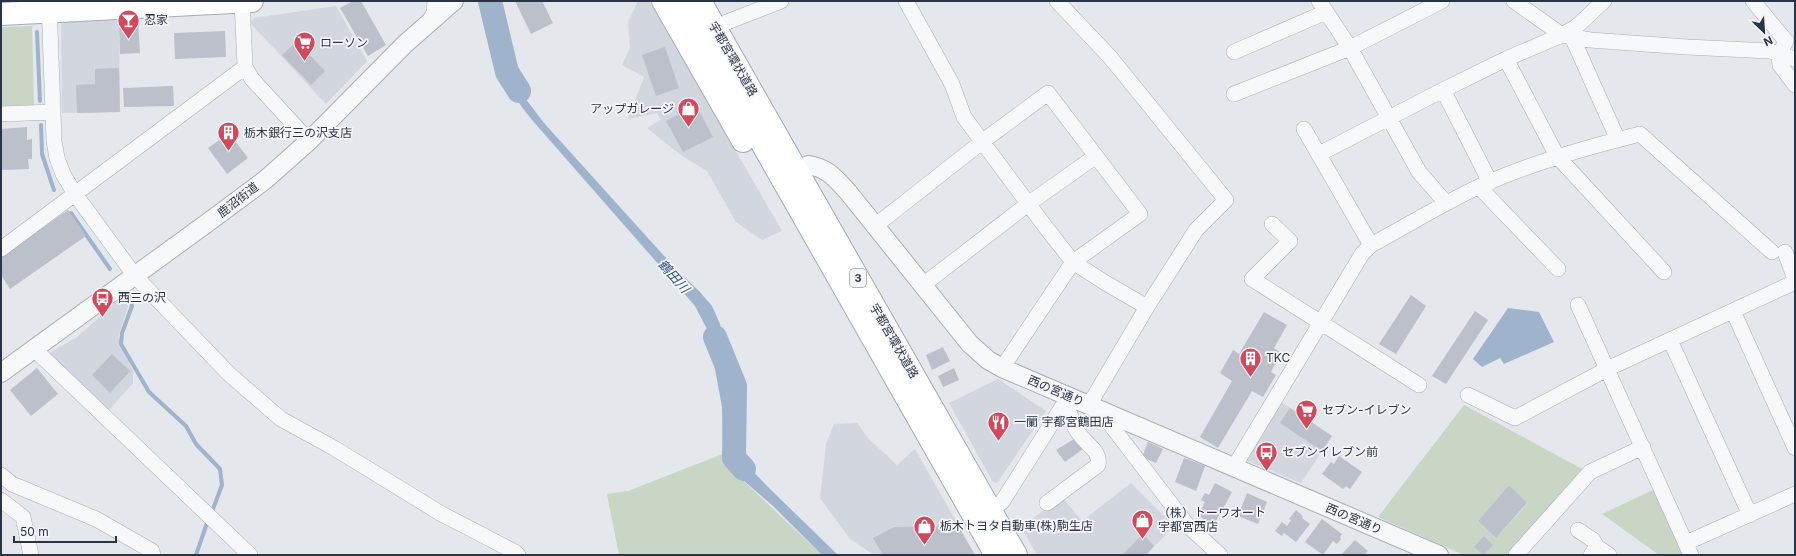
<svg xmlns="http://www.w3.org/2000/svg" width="1796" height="556" viewBox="0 0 1796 556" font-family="Inter,'Noto Sans JP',sans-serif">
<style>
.built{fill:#d2d6de}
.green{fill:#c9d6c5;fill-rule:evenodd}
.water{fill:#9fb4cc}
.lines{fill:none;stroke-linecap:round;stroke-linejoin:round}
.stream{stroke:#9fb4cc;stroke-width:4}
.river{stroke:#9fb4cc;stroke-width:24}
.building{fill:#bbc0ca}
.minor-casing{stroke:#a9aeb7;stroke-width:16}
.tertiary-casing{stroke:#a9aeb7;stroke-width:20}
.primary-casing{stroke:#a3abb8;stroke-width:24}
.minor{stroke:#f7f8fa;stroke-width:15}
.tertiary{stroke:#f7f8fa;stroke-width:18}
.primary{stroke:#fff;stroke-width:22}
.labels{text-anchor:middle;stroke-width:3.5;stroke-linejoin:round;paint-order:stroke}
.shield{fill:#f4f6f9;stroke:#676e7b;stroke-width:1}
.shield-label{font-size:11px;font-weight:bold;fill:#2b3445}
.poi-label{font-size:12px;fill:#2b3445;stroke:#f4f6f9;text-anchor:start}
.street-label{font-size:12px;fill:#2b3445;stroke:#f4f6f9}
.water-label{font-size:13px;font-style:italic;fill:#34527a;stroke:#f4f6f9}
</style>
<rect width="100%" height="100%" fill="#e4e7ec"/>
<path class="built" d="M638,1H649L782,231L762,240L736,222L707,171L682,156L647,128L661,120L657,113L628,119L644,77L622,65L630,48L628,22Z
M336,6L367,61L326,104L250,23L254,18Z
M119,18L120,112L62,113L61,19Z
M123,296L128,306L118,337L133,371V383L108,411L47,354L76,338Z
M998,379L1046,411L997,483L993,482L949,403Z
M1280,401L1332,436L1301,483L1245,460Z
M857,423L869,439L897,465L915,449L975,555H874L850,539L820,498L826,444L834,424Z
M1131,483L1174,526L1146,555H1037L1021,527L1062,497L1082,521Z"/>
<path class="green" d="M32,26L34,105L1,106V27Z
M1464,405L1584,470L1510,555H1464L1378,517ZM1509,485L1527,504L1496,538L1478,521Z
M728,452L736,474L822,555H619L607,494L628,491Z
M1653,490L1684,555H1659L1602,514Z"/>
<path class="water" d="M482,1H493L494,31L509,72L519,90L544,123L675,268L699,291L712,306L720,324L730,384L733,434L739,457L768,487L838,555H822L773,506L736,474L723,437L722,407L708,331L695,306L532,120C526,112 519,104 514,95C497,66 489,34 482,1Z
M1508,308L1539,312L1554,342L1504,364L1500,358L1482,367L1473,359Z"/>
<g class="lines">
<path class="stream" d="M37,32L40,101
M41,125L42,154L54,190
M71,213L110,269
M129,295L132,306L122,333L121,344L149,392L186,426L196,444L220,469L222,485L213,509
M196,555L207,523"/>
<path class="river" d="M490,1L507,72L519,91
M715,337L735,386L734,458L744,469"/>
</g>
<path class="building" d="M353,1H361L386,45L368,56L340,8Z
M515,1H542L553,23L531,34Z
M119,22H138L140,53L120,54Z
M225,31L226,57L175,59L174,33Z
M297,41L325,71L311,85L282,55Z
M665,47L679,88L656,96L642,55Z
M119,68L120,112L77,113L76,85L95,84V69Z
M173,86L174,106L124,107L123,88Z
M696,105L713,137L683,152L666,121Z
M27,127V140L32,139V159H28L29,169L1,170V129Z
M229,133L248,158L227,174L208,148Z
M68,210L86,236L10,289L1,275V257Z
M1411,295L1426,306L1396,354L1379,344Z
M1475,311L1488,320L1446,384L1432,376Z
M1264,312L1287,325L1274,348L1281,353L1271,372L1276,375L1263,397L1252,391L1218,448L1200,437L1232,381L1220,373L1233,350L1239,354Z
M943,347L950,361L932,370L926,355Z
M112,354L130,371L110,393L92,375Z
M37,368L58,394L31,416L10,390Z
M954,368L959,380L943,387L938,376Z
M1290,408L1332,436L1322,451L1280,423Z
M1074,439L1083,449L1065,462L1056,450Z
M1148,442L1163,449L1156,463L1142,457Z
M1339,456L1362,472L1350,489L1346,486L1343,489L1322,474L1331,462L1334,464Z
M1184,458L1205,466L1196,491L1175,482Z
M1215,483L1232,492L1214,525L1198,516L1205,502L1201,500L1205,493L1209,495Z
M1509,485L1527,503L1496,538L1478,521Z
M1247,493L1267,502L1258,524L1238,516Z
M1296,510L1303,516L1302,518L1310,524L1296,542L1284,533L1282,536L1275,531L1282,522L1287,526L1291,520L1289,519Z
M1322,519L1342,534L1340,537L1341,539L1337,544L1333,541L1323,555L1305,542Z
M958,526L975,555H883L873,538L894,527Z
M1143,534L1154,546L1146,555H1122Z
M1484,536L1493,545L1484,555L1474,547Z
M1355,540L1368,551L1364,555H1341Z"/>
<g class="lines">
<defs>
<path id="minor" d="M49,1L54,141L57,158L63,174L75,194L135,276L229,374L281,419L334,448L440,513L515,552L518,555
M242,1L245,67L252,79L309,141
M906,1L952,84L964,117L1044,225L1073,262L1104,282L1147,307
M1057,1L1110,57L1226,200L1196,230L1147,307L1089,405
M1319,1L1350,48L1419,172L1446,203
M1514,1L1562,35L1590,40L1687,47L1770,51L1795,59
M1753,1L1786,41L1779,55L1780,65L1795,85
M429,22L434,12L435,1
M727,22L781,1
M1572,37L1618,140
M1234,52L1326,12
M1506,59L1557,156L1664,272
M1443,90L1490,182
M1234,94L1350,48L1442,1
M1,114L53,112
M1304,129L1371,245
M1319,154L1443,90L1506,59L1562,35L1576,27L1604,1
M1479,187L1558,269
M1272,224L1290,241L1252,279L1419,385
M875,226L983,141L1048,93L1140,214L1073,262L1002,368
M1,249L245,67
M1785,252L1795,279
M923,285L1028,204L1096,156
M1578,305L1691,555
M1733,311L1795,448
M1670,340L1750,515
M34,349L250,555
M1468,395L1515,418L1607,369L1795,282
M1106,413L1110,424L1188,526L1220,555
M1234,467L1362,254L1371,245C1410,224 1448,200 1489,182C1538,161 1589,147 1640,134L1772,252
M1,475L12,484L96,519L152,551L153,555
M1,500L23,517L31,555
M1047,503L1098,465C1101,450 1084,443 1077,431C1072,423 1069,411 1066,401
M983,516L1002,502L1069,396
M1578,530L1593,540L1597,547
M1686,543L1795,494
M1516,555L1590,472L1643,447
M1591,555L1597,547L1609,555"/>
<path id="tertiary" d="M808,165C828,168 835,178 848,192L970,344L988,360L1002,368L1439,555
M1,373L214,218L265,180L309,141L405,44L454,1"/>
<path id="primary" d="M663,1L743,141
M681,1L996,555
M700,1L1016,555
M1,14L252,1"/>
</defs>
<use href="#minor" class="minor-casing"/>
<use href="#tertiary" class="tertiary-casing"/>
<use href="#primary" class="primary-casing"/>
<use href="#minor" class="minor"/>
<use href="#tertiary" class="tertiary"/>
<use href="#primary" class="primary"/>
</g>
<defs>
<symbol id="bar-pin" viewBox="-11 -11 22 30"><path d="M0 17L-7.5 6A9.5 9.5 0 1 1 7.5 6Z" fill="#d1495b" stroke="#f4f6f9"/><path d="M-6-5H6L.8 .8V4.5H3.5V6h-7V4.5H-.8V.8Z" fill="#fff"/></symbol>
<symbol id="supermarket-pin" viewBox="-11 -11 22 30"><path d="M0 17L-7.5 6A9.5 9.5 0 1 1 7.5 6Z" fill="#d1495b" stroke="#f4f6f9"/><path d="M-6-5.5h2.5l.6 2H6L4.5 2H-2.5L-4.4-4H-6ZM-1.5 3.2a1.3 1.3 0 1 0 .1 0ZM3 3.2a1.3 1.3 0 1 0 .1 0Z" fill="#fff"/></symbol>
<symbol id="shop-pin" viewBox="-11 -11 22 30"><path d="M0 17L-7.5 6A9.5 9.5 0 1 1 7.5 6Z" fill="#d1495b" stroke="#f4f6f9"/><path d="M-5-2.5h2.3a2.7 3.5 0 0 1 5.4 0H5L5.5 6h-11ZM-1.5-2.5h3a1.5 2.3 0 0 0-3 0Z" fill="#fff"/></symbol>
<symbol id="building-pin" viewBox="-11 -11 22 30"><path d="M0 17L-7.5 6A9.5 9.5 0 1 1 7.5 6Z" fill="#d1495b" stroke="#f4f6f9"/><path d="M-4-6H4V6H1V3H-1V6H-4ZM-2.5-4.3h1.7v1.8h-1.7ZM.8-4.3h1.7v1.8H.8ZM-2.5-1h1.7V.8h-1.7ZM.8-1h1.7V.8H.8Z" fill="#fff"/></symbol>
<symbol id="bus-pin" viewBox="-11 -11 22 30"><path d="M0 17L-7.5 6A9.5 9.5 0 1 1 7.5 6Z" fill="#d1495b" stroke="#f4f6f9"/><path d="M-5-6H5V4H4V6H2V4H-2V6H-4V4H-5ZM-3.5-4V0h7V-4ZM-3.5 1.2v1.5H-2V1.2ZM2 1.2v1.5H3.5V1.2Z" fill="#fff"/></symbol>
<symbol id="restaurant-pin" viewBox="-11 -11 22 30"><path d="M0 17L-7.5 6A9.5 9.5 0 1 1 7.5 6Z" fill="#d1495b" stroke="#f4f6f9"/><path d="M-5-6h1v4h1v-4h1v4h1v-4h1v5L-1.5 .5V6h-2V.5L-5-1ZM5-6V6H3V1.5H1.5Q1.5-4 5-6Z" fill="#fff"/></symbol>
</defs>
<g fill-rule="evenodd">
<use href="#bar-pin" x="116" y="8" width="25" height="34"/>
<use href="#supermarket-pin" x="292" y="30" width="25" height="34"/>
<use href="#shop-pin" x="676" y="96" width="25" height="34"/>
<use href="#building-pin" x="216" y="120" width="25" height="34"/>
<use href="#bus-pin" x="90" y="286" width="25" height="34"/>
<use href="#building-pin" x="1238" y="346" width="25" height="34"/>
<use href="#supermarket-pin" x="1294" y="398" width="25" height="34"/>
<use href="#restaurant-pin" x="986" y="410" width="25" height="34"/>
<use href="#bus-pin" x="1254" y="440" width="25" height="34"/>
<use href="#shop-pin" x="1130" y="508" width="25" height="34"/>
<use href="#shop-pin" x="912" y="514" width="25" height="34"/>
</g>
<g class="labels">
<rect class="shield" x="850" y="269" width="16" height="18" rx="3"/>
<g class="shield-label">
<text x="858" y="282">3</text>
</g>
<g class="poi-label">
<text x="144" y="24">忍家</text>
<text x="320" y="47">ローソン</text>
<text x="674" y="113" text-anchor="end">アップガレージ</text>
<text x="244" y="137">栃木銀行三の沢支店</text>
<text x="118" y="302">西三の沢</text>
<text x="1266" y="362">TKC</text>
<text x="1322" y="414">セブン-イレブン</text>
<text x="1014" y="426">一蘭 宇都宮鶴田店</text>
<text x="1282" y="456">セブンイレブン前</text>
<text x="1158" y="517">（株）トーワオート<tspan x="1158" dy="14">宇都宮西店</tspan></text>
<text x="940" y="530">栃木トヨタ自動車(株)駒生店</text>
</g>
<g class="street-label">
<text transform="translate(733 59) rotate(60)" y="4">宇都宮環状道路</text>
<text transform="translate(238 200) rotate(-38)" y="4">鹿沼街道</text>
<text transform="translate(894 341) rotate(60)" y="4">宇都宮環状道路</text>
<text transform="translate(1056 391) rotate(23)" y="4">西の宮通り</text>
<text transform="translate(1354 519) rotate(23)" y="4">西の宮通り</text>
</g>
<g class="water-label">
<text transform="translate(674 276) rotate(48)" y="5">鶴田川</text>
</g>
</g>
<rect width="1796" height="556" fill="none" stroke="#2b3445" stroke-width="4"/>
<g transform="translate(1764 32) rotate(155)" stroke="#f4f6f9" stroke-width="3" paint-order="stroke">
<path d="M0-3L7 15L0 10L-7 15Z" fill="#2b3445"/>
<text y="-6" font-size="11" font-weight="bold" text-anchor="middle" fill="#2b3445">N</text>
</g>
<path d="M14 536v6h102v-6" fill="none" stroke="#2b3445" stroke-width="2"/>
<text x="20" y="536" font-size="12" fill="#2b3445" stroke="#f4f6f9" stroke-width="3" paint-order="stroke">50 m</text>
</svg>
